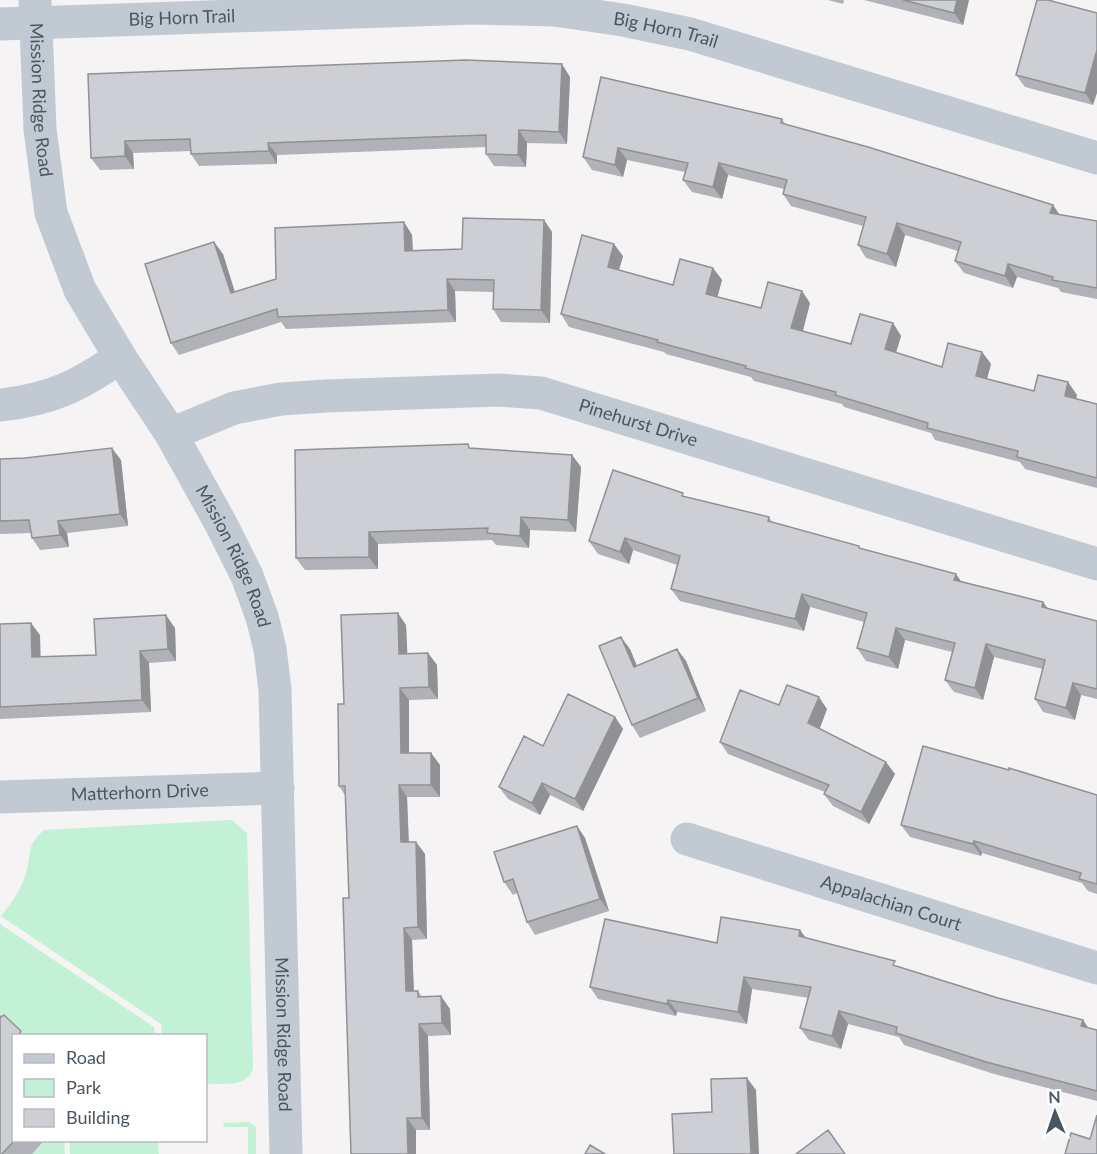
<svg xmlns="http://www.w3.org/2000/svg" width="1097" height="1154" viewBox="0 0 1097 1154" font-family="Lato,sans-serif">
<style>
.green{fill:#c3f1d5}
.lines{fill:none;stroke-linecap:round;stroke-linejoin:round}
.minor{stroke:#c1cad2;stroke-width:33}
.wall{fill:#b0b2b7}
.shaded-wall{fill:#909195}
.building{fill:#cdcfd5;stroke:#909195;stroke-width:1.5}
.labels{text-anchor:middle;stroke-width:4.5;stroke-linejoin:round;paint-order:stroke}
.street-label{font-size:18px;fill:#4a5661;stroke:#fff}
</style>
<rect width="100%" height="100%" fill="#f5f3f3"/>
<path class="green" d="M232,820L247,833L253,1069C246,1088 223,1083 206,1084V1036L162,1035L161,1024L1,916C11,904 20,891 25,876C33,853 24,848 44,830Z
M0,924L154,1027L155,1035H20L0,1030Z
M249,1122L256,1127V1154H248V1127H225L223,1126L224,1123Z
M45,1141H64L65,1154H32Z
M70,1141H158L159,1154H70Z"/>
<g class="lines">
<g class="minor">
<path id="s1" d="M35,0L40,129L51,213L80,290L120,357L171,434L221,524L247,576L262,617L270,649L275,690L286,1154"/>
<path id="s2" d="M0,24L474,8L554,10L623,20L690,34L1097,158"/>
<path d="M0,405C50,400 79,386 120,357"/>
<path id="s3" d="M171,434L234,408L281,399L326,396L498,390L541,393L1097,564"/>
<path id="s4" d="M0,797L278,788"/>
<path id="s5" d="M687,839L1097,968"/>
</g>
</g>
<path class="wall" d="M828,0H844L843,4Z
M864,0H969L963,25Z
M1037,0L1093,105L1025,87L1016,75Z
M88,74L570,77L567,144L527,143L526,167L494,166L486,154V147L277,155V164L199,166L191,154L190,151L133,153L134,169L100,170L91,158Z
M601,77L782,119L786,125L1053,205L1059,214L1097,221V299L1061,292L1058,288L1017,277L1013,288L964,273L955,261L958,251L905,235L896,267L866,258L858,245L863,226L791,206L783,194L784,189L728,175L722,199L692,192L683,180L685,172L627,160L623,177L592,170L583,157Z
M544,220L552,232L550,323L501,322L493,309V292L455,291L456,322L286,329L281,322L179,355L171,343L214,242L223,254L235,292L276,279L404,222L412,235L413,250L462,249Z
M623,256L619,270L673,285L713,268L722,280L717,297L761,308L810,303L803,331L851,344L893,323L901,336L896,353L942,367L982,352L991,364L987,379L1034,391L1077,395L1076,399L1097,404V488L1025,469L1020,462L935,440L931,433L844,407L842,404L754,381L751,377L666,354L664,352L569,327L561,314Z
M471,448L572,455L581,467L576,532L530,530L529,548L496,545L492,540L378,544V569L305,570L296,558Z
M0,459L121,460L128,526L67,533L69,547L40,550L32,538L31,533L0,534Z
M685,497L769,517L772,522L862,549L956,574L961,581L1043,602L1048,609L1097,621V699L1081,695L1075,720L1043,712L1035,699L1043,669L994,657L983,700L954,692L945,680L952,652L905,640L898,669L866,661L857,648L864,622L810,607L804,631L680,601L671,589L677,565L633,550L629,564L598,554L589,541Z
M0,624L40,635V657L96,655L175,628L176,661L149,663L151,712L0,719Z
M406,625L407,653H428L437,665L438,699L409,700V753H431L440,765V797H407L409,842H416L425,854L427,939L412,940L414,991H418L422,997L450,1009L451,1035L428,1036L430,1130H416V1154L349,898L345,795L339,786L344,704Z
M630,649L637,666L677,649L686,661L706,711L640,738L632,725Z
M779,705L827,709L820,728L895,774L869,824L833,806L824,794L825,792L728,754L720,742Z
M615,717L623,729L583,811L550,795L540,815L508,799L499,787L543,746Z
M1097,795V894L1088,891L1082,883L982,853L981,856L910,837L901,825Z
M577,826L585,838L609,911L535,935L527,922L517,893L513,895L504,882Z
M805,937L998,998L1083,1020L1088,1028L1097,1030V1101L994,1074L904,1045L899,1037L848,1024L841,1049L809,1040L800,1028L809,998L752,989L747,1024L677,1012L676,1016L598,999L590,987L717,943Z
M14,1035V1140H45L32,1154H0Z"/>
<path class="shaded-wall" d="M957,0H969L963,25L954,13Z
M1097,50V93L1093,105L1085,93Z
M562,64L570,77L567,144L559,132Z
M519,130L527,143L526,167L518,155Z
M125,141L133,153L134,169L125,156Z
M268,143L277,155V164L269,151Z
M618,148L627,160L623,177L615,165Z
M719,163L728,175L722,199L713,187Z
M1053,205L1061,217L1050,213Z
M544,220L552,232L550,323L541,310Z
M404,222L412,235L413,263L405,251Z
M897,223L905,235L896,267L887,254Z
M214,242L223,254L239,306L231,293Z
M614,244L623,256L616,280L608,267Z
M1008,264L1017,277L1013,288L1005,276Z
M713,268L722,280L715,306L706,294Z
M447,279L455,291L456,322L448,310Z
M802,291L810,303L800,341L791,328Z
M893,323L901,336L893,362L885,349Z
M982,352L991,364L984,389L976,376Z
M1068,382L1077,395L1073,408L1065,396Z
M112,448L121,460L128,526L120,514Z
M572,455L581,467L576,532L568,520Z
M521,517L530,530L529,548L520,536Z
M58,521L67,533L69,547L60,535Z
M369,532L378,544V569L369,557Z
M625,538L633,550L629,564L620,552Z
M956,574L964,586L954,580Z
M802,594L810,607L804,631L795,619Z
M1043,602L1052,614L1042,607Z
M398,613L406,625L408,666L399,654Z
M166,615L175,628L176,661L168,649Z
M31,623L40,635L41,669L32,657Z
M896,628L905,640L898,669L889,657Z
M621,637L630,649L642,679L634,667Z
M986,644L994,657L983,700L975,688Z
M677,649L686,661L706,711L698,698Z
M140,651L149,663L151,712L142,700Z
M428,653L437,665L438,699L429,687Z
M1073,683L1081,695L1075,720L1066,708Z
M400,688L409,700V765L401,753Z
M819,697L827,709L817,735L808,723Z
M615,717L623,729L583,811L575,799Z
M431,753L440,765V797L431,785Z
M886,762L895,774L869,824L861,812Z
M542,783L550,795L540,815L532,803Z
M399,785L407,797L409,854L401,842Z
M577,826L585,838L609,911L600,899Z
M974,841L982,853L981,856L973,844Z
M416,842L425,854L427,939L418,927Z
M404,928L412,940L414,1003L406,991Z
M800,930L809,942L799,936Z
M744,977L752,989L747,1024L738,1012Z
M441,996L450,1009L451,1035L442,1023Z
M668,1000L677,1012L676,1016L667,1004Z
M839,1011L848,1024L841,1049L832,1036Z
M1083,1020L1091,1032L1081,1026Z
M419,1024L428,1036L430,1130L422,1118Z
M747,1078L756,1090L759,1154H751Z
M407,1118L416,1130V1154H408Z"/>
<path class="building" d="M903,0H957L954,13Z
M1037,0H1048L1097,13V50L1085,93L1016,75Z
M466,60L562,64L559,132L519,130L518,155L486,154V135L268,143L269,151L191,154L190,139L125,141V156L91,158L88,74Z
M601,77L782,119L781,123L868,147L1053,205L1050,213L1097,221V288L1052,280L1053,277L1008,264L1005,276L955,261L961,242L897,223L887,254L858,245L866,217L783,194L787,180L719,163L713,187L683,180L688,163L618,148L615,165L583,157Z
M463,218L544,220L541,310L493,309L494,280L447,279L448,310L278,317L277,309L171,343L145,264L214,242L231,293L276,279L275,228L404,222L405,251L462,249Z
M582,235L614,244L608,267L673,285L680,259L713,268L706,294L761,308L768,282L802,291L791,328L851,344L860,314L893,323L885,349L942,367L948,343L982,352L976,376L1034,391L1038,375L1068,382L1065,396L1097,404V478L1017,457L1018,451L927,428L928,423L835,395L836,392L745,368L746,366L657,342L658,340L561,314Z
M468,444L469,448L572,455L568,520L521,517L520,536L487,533L488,528L369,532V557L296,558L295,450Z
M112,448L120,514L58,521L60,535L32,538L29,520L0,521V459L25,458Z
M613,470L683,493L682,496L769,517L768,521L859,546V548L956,574L954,580L1043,602L1042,607L1097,621V689L1073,683L1066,708L1035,699L1045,660L986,644L975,688L945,680L955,643L896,628L889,657L857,648L867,613L802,594L795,619L671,589L680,556L625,538L620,552L589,541Z
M398,613L399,654L428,653L429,687L400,688L401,753H431V785H399L401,842H416L418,927L404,928L406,991H418V997L441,996L442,1023L419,1024L422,1118H407L408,1154H351L343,898H349L345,786H339L338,704H344L341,615Z
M166,615L168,649L140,651L142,700L0,707V624L31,623L32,657L96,655L94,619Z
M621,637L634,667L677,649L698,698L632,725L599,646Z
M787,685L819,697L808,723L886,762L861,812L824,794L829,785L720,742L740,690L779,705Z
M568,694L615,717L575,799L542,783L532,803L499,787L524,736L543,746Z
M923,746L1009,770V768L1097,795V884L1079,879L1081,873L974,841L973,844L901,825Z
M577,826L600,899L527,922L513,879L504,882L494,852Z
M721,917L800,930L799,936L895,961L893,965L998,998L1083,1020L1081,1026L1097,1030V1091L986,1062L896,1033L897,1027L839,1011L832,1036L800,1028L811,987L744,977L738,1012L668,1000L667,1004L590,987L605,919L717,943Z
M4,1015L21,1031L19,1034L21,1035H14V1140H15L2,1154H0V1016L1,1017Z
M747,1078L751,1154H674L672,1114L712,1112L711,1079Z
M1097,1115V1154H1065L1071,1133L1090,1139Z
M828,1130L845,1154H796Z
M590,1145L605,1154H585Z"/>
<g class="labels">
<g class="street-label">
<text dy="6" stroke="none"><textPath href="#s2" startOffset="182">Big Horn Trail</textPath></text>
<text dy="6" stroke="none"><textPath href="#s2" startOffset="668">Big Horn Trail</textPath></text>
<text dy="6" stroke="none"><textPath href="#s1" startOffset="100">Mission Ridge Road</textPath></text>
<text dy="6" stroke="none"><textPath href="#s3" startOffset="478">Pinehurst Drive</textPath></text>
<text dy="6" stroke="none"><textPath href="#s1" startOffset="604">Mission Ridge Road</textPath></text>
<text dy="6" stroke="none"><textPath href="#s4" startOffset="140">Matterhorn Drive</textPath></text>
<text dy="6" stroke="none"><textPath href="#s5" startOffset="214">Appalachian Court</textPath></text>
<text dy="6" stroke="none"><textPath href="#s1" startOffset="1090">Mission Ridge Road</textPath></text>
</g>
</g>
<rect x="12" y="1034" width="195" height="108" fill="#ffffff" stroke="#b7bbc0" stroke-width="1.5"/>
<rect x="24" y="1054" width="30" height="9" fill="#c1cad2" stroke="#b7bbc0" stroke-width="1.5"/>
<text x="66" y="1064" font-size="18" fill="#4a5661">Road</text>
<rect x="24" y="1079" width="30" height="18" fill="#c3f1d5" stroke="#b7bbc0" stroke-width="1.5"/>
<text x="66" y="1094" font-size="18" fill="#4a5661">Park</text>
<rect x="24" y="1109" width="30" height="18" fill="#cdcfd5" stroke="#b7bbc0" stroke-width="1.5"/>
<text x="66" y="1124" font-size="18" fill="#4a5661">Building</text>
<g transform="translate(1055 1112) rotate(358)" stroke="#ffffff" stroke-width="4.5" paint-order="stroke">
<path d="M0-4.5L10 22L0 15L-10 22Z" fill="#4a5661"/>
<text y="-9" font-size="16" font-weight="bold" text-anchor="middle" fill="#4a5661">N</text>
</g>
</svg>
